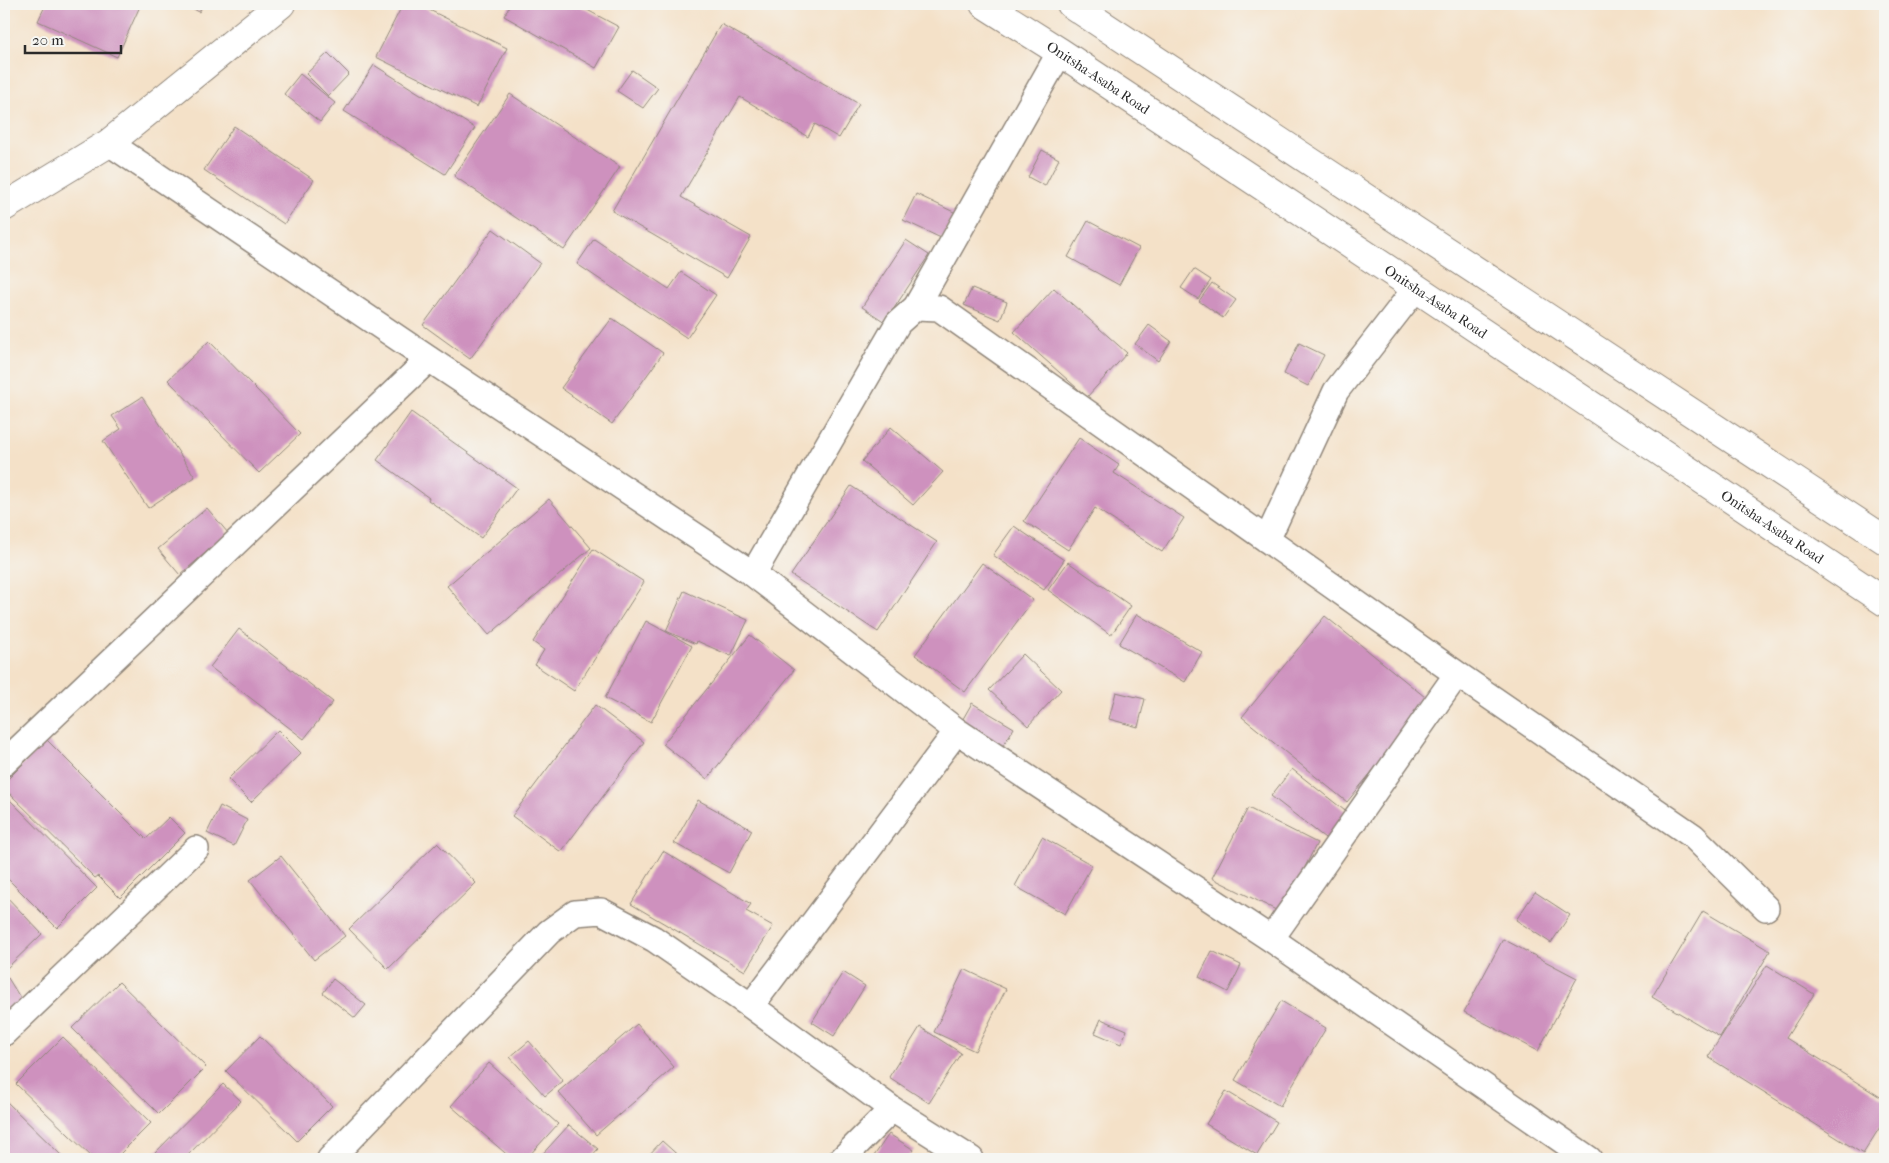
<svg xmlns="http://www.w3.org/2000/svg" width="1889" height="1163" viewBox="0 0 1889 1163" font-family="'IM FELL French Canon',serif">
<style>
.building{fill:#ce91be}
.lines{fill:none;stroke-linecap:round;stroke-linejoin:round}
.street-casing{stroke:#90867a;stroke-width:28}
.secondary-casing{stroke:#90867a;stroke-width:30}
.highway-casing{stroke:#90867a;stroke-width:30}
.street{stroke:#fff;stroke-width:25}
.secondary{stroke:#fff;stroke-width:28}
.highway{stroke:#fff;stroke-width:28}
.labels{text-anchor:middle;stroke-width:4;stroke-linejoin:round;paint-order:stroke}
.street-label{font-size:14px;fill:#2b2b2b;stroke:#f6f6f2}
</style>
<rect width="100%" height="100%" fill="#f6f6f2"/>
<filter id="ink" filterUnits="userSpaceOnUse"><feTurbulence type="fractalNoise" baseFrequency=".02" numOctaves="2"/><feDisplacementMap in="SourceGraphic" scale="10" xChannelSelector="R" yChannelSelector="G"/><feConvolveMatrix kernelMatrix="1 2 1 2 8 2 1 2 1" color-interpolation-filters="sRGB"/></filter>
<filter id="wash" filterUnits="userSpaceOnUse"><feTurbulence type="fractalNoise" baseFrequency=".0096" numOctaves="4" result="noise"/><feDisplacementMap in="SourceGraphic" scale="20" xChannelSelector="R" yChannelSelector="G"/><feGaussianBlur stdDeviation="1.12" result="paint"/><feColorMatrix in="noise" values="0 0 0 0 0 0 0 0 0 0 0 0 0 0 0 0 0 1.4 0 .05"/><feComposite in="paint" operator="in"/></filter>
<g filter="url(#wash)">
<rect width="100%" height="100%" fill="#f4e1c8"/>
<g id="blocks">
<path class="building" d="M46,4H141L117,57L38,21Z
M185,4H204L199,12Z
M403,4H417L507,48L477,107L376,57Z
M511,4H576L619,27L596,68L504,16Z
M721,24L859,104L839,138L815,124L808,137L740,97L681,197L751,237L727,278L612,211Z
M328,53L349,74L328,96L306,74Z
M374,65L475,128L445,174L344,111Z
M632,70L658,88L643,108L617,91Z
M300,74L335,103L320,122L284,94Z
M510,94L620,167L564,250L454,176Z
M234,126L314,180L284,224L204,170Z
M1042,150L1059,159L1045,186L1028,177Z
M916,194L956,213L943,239L903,220Z
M1088,221L1139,248L1119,285L1068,257Z
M493,229L540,263L470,359L423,325Z
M594,239L669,289L681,272L716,295L687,338L577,264Z
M906,240L929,255L885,322L862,307Z
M1194,269L1211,280L1198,299L1181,288Z
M1212,283L1236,300L1223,318L1199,301Z
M972,288L1007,302L1000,320L964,305Z
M1054,288L1127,353L1087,397L1014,332Z
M612,318L663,353L612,424L561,388Z
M1149,325L1171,341L1158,361L1135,344Z
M209,341L300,434L259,473L168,380Z
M1299,343L1324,355L1308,386L1284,374Z
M142,397L195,477L148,508L103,441L121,429L112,416Z
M411,412L517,488L481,538L428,500L429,498L377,460Z
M891,427L943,472L913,505L862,461Z
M1079,438L1119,465L1114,473L1184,518L1162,552L1095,508L1068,550L1024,521Z
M851,486L937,542L878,632L791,575Z
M549,499L591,548L489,635L447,586Z
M207,508L228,533L180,575L158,549Z
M1014,526L1064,560L1044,590L993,555Z
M593,549L644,582L574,691L535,665L544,650L533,642Z
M1068,562L1131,606L1111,635L1048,590Z
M982,563L1033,600L965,692L915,655Z
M684,591L748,620L731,656L697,641L696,644L666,631Z
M1137,614L1202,652L1185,682L1119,644Z
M1325,616L1430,701L1347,802L1242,717Z
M646,621L692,646L651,722L605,698Z
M239,629L333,702L304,739L210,667Z
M750,635L794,670L707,779L663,744Z
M1023,654L1061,690L1028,726L989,690Z
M1116,692L1145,699L1138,727L1109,719Z
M972,703L1014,728L1001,749L960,724Z
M595,705L644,742L561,852L512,816Z
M278,730L301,753L251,802L228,779Z
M47,740L146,839L169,817L185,833L120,898L98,876L95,878L4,788V783Z
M1292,769L1349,814L1329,841L1271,796Z
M6,796L97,888L57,928L4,875V798Z
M698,800L752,830L729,873L674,843Z
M220,806L247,820L234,846L207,833Z
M1248,808L1317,843L1282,913L1212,878Z
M1042,837L1092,865L1065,914L1015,886Z
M437,843L476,883L388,969L349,929Z
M663,851L751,904L746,911L773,926L745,971L631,904Z
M281,856L345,936L314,960L250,880Z
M1535,892L1570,915L1551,943L1516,920Z
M4,894L42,934L5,970L4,969Z
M1703,911L1770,951L1720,1037L1652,997Z
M1503,939L1577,978L1538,1051L1464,1012Z
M1212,951L1241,965L1228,992L1199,977Z
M1767,965L1814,994L1786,1038L1885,1100V1119L1863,1154L1708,1057Z
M964,969L1006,989L975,1051L934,1032Z
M843,972L865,986L834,1036L812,1022Z
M8,978L24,1004L4,1016V981Z
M333,979L366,1005L355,1018L323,993Z
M119,982L206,1067L159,1114L72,1028Z
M1281,1001L1326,1028L1280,1106L1235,1080Z
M1101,1019L1127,1030L1121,1044L1095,1033Z
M637,1024L674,1067L596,1135L558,1092Z
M920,1027L961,1053L929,1103L889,1077Z
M260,1036L332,1106L297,1141L226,1071Z
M63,1037L151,1123L115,1159H94L16,1084Z
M529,1041L563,1081L545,1096L510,1057Z
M489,1063L558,1124L526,1159H512L451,1106Z
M223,1084L241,1101L184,1159H149Z
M1226,1091L1277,1122L1257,1155L1206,1124Z
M4,1099L65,1159H4Z
M569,1125L598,1149L589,1159H538Z
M889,1134L914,1150L907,1159H879L874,1156Z
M662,1141L682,1159H645Z"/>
</g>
</g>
<g filter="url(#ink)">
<use href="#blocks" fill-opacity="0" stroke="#90867a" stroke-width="1"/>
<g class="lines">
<defs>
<path id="street" d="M109,143L429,359L753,574L957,731L1271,939L1589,1159
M916,307L939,308L1457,674L1693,836L1766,908
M1267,540L1336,391L1416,288
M753,574L898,323L916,307L1060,52
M4,763L429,359
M1271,939L1457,674
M751,1006L957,731
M4,1033L196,849
M330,1159L549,932L575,913L601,911L654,939L751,1006L892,1109L971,1159
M842,1159L892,1109"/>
<path id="secondary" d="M4,207L109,143L281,4"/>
<g id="highway">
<path id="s1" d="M984,4L1060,52L1416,288L1885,602"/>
<path d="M1071,4L1885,540"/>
</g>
</defs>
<use href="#street" class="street-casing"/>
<use href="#secondary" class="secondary-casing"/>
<use href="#highway" class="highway-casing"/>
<use href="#street" class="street"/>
<use href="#secondary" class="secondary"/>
<use href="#highway" class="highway"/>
</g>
</g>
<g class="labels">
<g class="street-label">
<text dy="5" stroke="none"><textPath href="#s1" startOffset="136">Onitsha-Asaba Road</textPath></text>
<text dy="5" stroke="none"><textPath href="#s1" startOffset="541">Onitsha-Asaba Road</textPath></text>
<text dy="5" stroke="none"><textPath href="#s1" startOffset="946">Onitsha-Asaba Road</textPath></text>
</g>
</g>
<rect width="1889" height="1163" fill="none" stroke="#f6f6f2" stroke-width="20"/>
<path d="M25 45v8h96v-8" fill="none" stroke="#2b2b2b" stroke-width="2.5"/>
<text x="32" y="45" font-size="15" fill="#2b2b2b" stroke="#f6f6f2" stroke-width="4" paint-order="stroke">20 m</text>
</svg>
